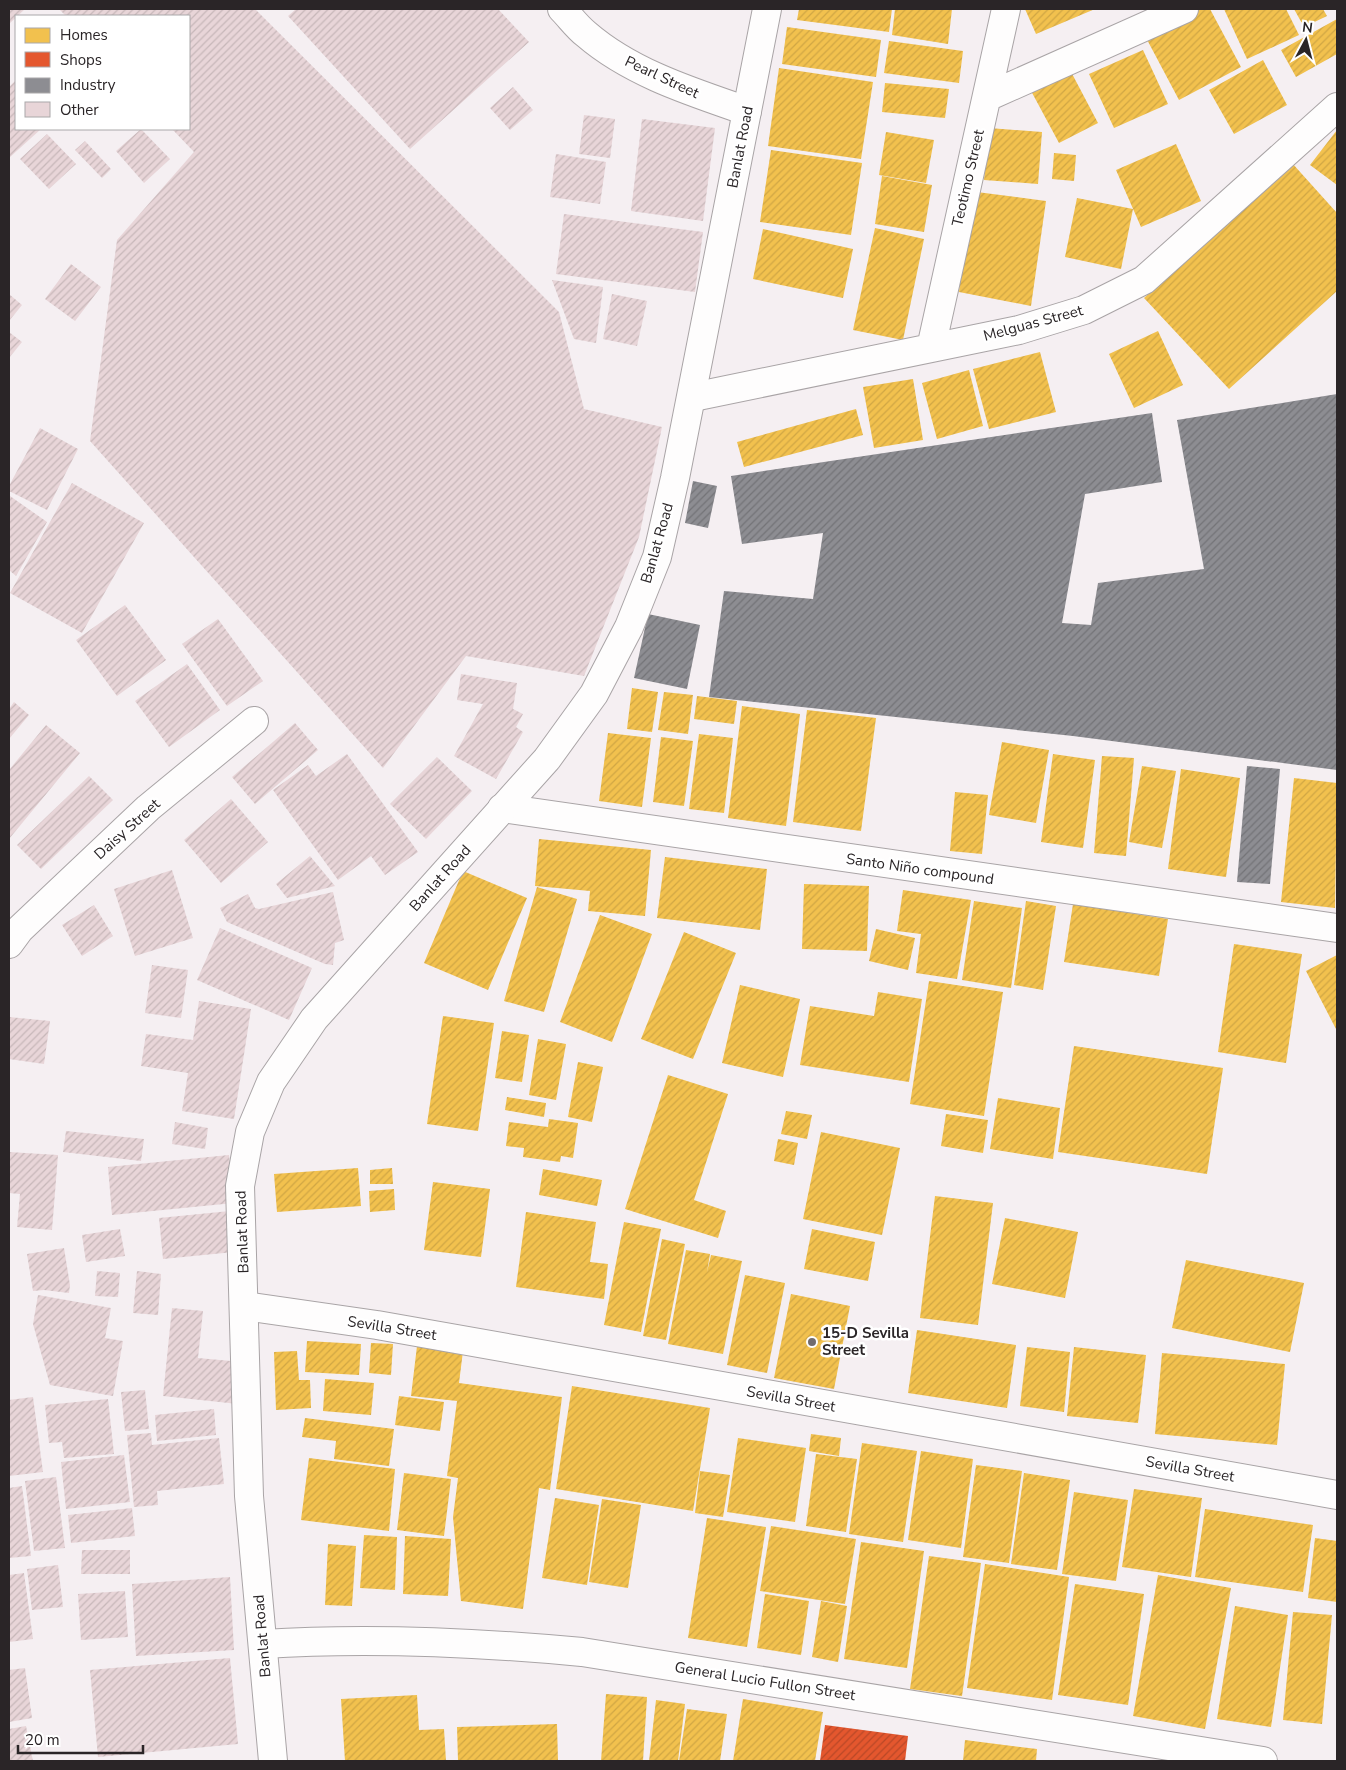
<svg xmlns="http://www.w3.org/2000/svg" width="1346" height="1770" viewBox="0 0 1346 1770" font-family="'Nunito Sans',sans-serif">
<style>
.homes{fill:url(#homes-hatch)}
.shops{fill:url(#shops-hatch)}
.industry{fill:url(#industry-hatch)}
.building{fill:url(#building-hatch)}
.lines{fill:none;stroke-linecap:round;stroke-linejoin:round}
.street-casing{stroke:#a9a4a6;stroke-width:30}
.secondary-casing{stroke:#a9a4a6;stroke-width:30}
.street{stroke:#fefdfd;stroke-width:28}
.secondary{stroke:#fefdfd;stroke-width:28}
.poi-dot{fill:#716c6e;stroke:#fff;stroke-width:2}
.labels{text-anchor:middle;stroke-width:5;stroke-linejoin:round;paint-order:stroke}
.street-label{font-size:15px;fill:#2a2527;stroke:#fff}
.poi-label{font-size:15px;font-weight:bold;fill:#2a2527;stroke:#fff;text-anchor:start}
</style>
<defs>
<pattern id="homes-hatch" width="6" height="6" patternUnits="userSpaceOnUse" patternTransform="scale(1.25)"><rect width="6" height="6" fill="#f2c14e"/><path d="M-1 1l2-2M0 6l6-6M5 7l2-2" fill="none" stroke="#d0a644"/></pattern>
<pattern id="shops-hatch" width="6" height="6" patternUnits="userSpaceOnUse" patternTransform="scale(1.25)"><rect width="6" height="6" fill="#e4572e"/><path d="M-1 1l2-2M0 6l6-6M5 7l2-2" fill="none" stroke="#b94827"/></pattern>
<pattern id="industry-hatch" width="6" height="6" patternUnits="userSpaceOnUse" patternTransform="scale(1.25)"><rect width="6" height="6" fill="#8d8d92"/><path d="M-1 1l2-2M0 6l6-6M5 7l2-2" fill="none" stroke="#737377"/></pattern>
<pattern id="building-hatch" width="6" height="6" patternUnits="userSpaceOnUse" patternTransform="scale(1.25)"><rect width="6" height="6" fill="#e8d5d8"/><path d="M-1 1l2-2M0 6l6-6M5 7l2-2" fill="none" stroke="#c7b7b9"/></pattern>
</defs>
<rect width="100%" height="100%" fill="#f5eff2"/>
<path class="homes" d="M799,9H892L889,32L797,20Z
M895,9H952L948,44L892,35Z
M1025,9H1095L1036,34Z
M1194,9H1210L1241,67L1179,100L1144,34Z
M1224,9H1286L1299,35L1247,59Z
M1294,9H1323L1327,16L1304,27Z
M1337,19V54L1296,77L1281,50Z
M787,27L881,40L876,77L782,64Z
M889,41L963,51L959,83L884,73Z
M1143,50L1168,104L1114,128L1089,74Z
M1263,60L1287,105L1234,134L1209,90Z
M779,68L873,82L861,159L768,146Z
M1069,68L1098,123L1059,143L1030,89Z
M885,83L949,89L945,118L882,112Z
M989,128L1042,132L1038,184L984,180Z
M1337,130V185L1310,165Z
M886,132L934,140L926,183L879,175Z
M1176,144L1201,201L1141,227L1116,170Z
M771,150L862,163L851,235L760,222Z
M1054,153L1076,155L1074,181L1052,179Z
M1292,163L1337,213V291L1229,389L1144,298Z
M882,176L932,185L924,232L875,224Z
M969,191L1046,201L1031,306L959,292Z
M1077,198L1133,209L1121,269L1065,257Z
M875,228L924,239L903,340L853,330Z
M763,229L853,249L843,298L753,279Z
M1158,331L1183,385L1134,408L1109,354Z
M1040,352L1056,412L989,429L973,369Z
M969,370L983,426L937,439L922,383Z
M913,379L923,440L874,448L863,387Z
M856,409L863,435L744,467L737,442Z
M632,688L658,692L652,732L627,729Z
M664,692L693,695L688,734L658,730Z
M697,696L737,701L734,724L694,719Z
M742,706L800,714L786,826L728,818Z
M807,710L876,718L861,831L793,822Z
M608,733L651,738L642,807L599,801Z
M699,734L733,738L724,813L689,809Z
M661,737L693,741L684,806L653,802Z
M1002,742L1049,750L1036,823L989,815Z
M1053,754L1095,760L1083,848L1041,842Z
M1102,756L1134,758L1126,856L1094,853Z
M1142,766L1176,771L1162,848L1129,842Z
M1181,769L1240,778L1226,877L1168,869Z
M1294,778L1337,783L1335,908L1281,902Z
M955,792L988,795L982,854L950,851Z
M539,839L651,850L645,916L588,911L590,891L535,886Z
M665,857L767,869L760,930L657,918Z
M463,871L527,898L488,990L424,963Z
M804,884L869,886L867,951L802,949Z
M537,887L577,899L544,1012L504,1001Z
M903,890L971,900L957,979L916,973L921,934L897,931Z
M974,901L1022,908L1011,988L962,980Z
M1026,901L1056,906L1043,990L1014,985Z
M1073,904L1168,919L1159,976L1064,962Z
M600,915L652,934L612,1042L560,1022Z
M876,929L915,938L908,970L869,961Z
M684,932L736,953L693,1059L641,1039Z
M1234,944L1302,954L1286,1063L1218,1052Z
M1337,955V1031L1306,971Z
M929,981L1003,992L984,1116L910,1104Z
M740,985L800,999L783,1077L722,1063Z
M878,992L922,999L909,1082L800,1065L810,1006L874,1016Z
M443,1016L494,1023L478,1131L427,1124Z
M502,1031L529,1035L522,1082L495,1078Z
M538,1039L566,1044L556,1100L529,1095Z
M1074,1046L1223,1068L1207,1174L1058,1152Z
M578,1062L603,1067L592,1122L568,1117Z
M668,1075L728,1094L694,1200L726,1211L718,1238L625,1209Z
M507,1097L546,1103L544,1117L505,1110Z
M998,1098L1060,1108L1053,1159L990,1149Z
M786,1111L812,1115L807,1139L781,1134Z
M946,1114L988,1120L983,1153L941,1146Z
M549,1119L578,1123L573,1158L561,1156L560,1162L523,1157L524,1148L506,1146L509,1122L548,1127Z
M821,1132L900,1148L882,1235L803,1219Z
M778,1139L798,1143L794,1165L774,1161Z
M358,1168L361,1206L277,1212L274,1174Z
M392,1168L393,1184H370V1170Z
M543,1169L602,1180L597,1206L539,1195Z
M433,1182L490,1189L481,1257L424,1250Z
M394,1189L395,1210L370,1212L369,1191Z
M935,1196L993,1203L978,1325L920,1318Z
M526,1212L596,1222L590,1262L608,1264L604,1299L516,1287Z
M1005,1218L1078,1232L1065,1298L992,1284Z
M624,1222L661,1229L641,1332L604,1325Z
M812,1229L875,1242L868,1281L804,1269Z
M662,1239L685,1244L666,1340L643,1336Z
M686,1250L710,1254L707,1272L711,1255L742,1261L723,1354L668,1344Z
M1186,1260L1304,1283L1290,1352L1172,1328Z
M745,1275L785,1283L767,1373L727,1365Z
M791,1294L850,1306L834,1389L774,1378Z
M917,1330L1016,1345L1007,1408L908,1393Z
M307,1341L361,1344L359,1375L305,1372Z
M371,1343L393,1344L391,1375L369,1373Z
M417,1346L463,1351L459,1383L562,1397L550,1490L539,1488L523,1609L461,1601L453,1517L458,1478L447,1476L457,1401L411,1396Z
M1027,1347L1070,1352L1064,1412L1020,1406Z
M1074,1347L1146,1355L1138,1423L1067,1416Z
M297,1351L299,1380H310L311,1408L276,1410L274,1352Z
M1162,1353L1285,1364L1277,1445L1155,1434Z
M325,1379L374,1383L371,1415L323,1411Z
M572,1386L710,1408L693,1511L556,1489Z
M399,1396L444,1402L440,1431L395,1425Z
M305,1418L394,1429L389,1466L334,1459L336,1441L302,1437Z
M811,1434L841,1438L839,1456L809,1451Z
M738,1438L806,1448L795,1522L727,1512Z
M862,1443L917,1451L903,1542L849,1534Z
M921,1451L973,1459L961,1548L908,1540Z
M816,1454L857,1459L846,1532L806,1526Z
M309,1458L395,1469L389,1531L301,1520Z
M976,1465L1022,1471L1009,1563L963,1557Z
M700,1471L730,1475L723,1517L695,1513Z
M404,1473L451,1479L444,1536L397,1530Z
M1024,1473L1070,1480L1057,1570L1011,1564Z
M1134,1489L1202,1498L1191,1577L1122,1567Z
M1074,1492L1128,1500L1116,1581L1062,1574Z
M555,1498L599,1505L587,1585L542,1578Z
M602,1499L641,1505L628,1588L589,1582Z
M1205,1509L1313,1525L1303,1592L1195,1577Z
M707,1518L766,1527L747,1647L688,1638Z
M771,1526L856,1539L845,1604L760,1591Z
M364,1535L397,1537L395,1590L360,1588Z
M405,1536L451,1539L448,1596L403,1594Z
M1315,1538L1337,1541V1602L1308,1598Z
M861,1542L924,1551L907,1668L844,1659Z
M328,1544L356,1546L352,1606L325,1605Z
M929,1556L981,1563L962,1696L910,1689Z
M985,1564L1069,1577L1052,1700L967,1688Z
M1158,1575L1231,1588L1205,1729L1133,1716Z
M1075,1584L1144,1594L1128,1705L1058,1695Z
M765,1594L809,1601L801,1655L757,1648Z
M821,1601L847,1606L838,1662L812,1657Z
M1235,1606L1288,1615L1271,1727L1217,1719Z
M1293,1612L1332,1615L1322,1724L1283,1720Z
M606,1694L647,1697L643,1761H601Z
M417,1695L419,1730L444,1729L446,1761H345L341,1699Z
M743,1699L823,1712L815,1761H733Z
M656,1700L685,1704L678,1761H649Z
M687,1709L727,1714L720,1761H679Z
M557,1724L558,1761H458L457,1727Z
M965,1740L1037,1749L1036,1761H963Z"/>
<path class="shops" d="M825,1725L908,1736L905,1761H820Z"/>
<path class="industry" d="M1337,394V770L1073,736L709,697L724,591L813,599L823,533L742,544L731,476L1152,413L1162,482L1085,494L1062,623L1091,625L1098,583L1204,569L1177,420Z
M693,481L717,486L708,528L685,523Z
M648,614L700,625L687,689L634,678Z
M1247,766L1280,769L1270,884L1237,882Z"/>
<path class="building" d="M9,9H25L9,24Z
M59,9H255L559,312L584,409L662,427L639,537L584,676L466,656L383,768L90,441L117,240L194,152L172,129H189V16H66Z
M296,9H498L529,42L410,149L288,16Z
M16,80V129H41L9,158V87Z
M513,87L533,110L510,130L490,108Z
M584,115L615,119L610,158L579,154Z
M642,119L715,128L703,221L631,211Z
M141,129L170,159L144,183L116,151Z
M47,134L76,164L49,189L20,159Z
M85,141L111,169L102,178L75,150Z
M556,154L606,162L600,204L550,197Z
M564,214L703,232L695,292L556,274Z
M71,264L101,287L75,321L45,299Z
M552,280L603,287L596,343L574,339Z
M9,294L22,305L9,321Z
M612,294L647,301L637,346L603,339Z
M9,332L22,342L9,358Z
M40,428L78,449L47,510L9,491V486Z
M72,483L144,523L82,633L10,593Z
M10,496L47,522L16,576L9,570Z
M125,605L166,660L117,696L76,640Z
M218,619L263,681L227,706L182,644Z
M187,664L220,710L169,747L135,701Z
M461,674L517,683L513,709L523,714L516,727L523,732L496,779L454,756L483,704L457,700Z
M14,702L29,715L9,739V709Z
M295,723L318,750L255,804L232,777Z
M46,725L80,753L9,839V770Z
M347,754L418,852L385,875L371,856L338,880L273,790L308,765L316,776Z
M437,757L472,791L426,839L390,804Z
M89,776L113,800L41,869L17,845Z
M231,799L268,842L221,883L184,840Z
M310,856L335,886L287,898L276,884Z
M172,870L193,938L135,956L114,889Z
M333,892L344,940L335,943L333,965L325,964L227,922L220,908L248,894L255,908L259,909Z
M94,905L113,936L82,956L62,925Z
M220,928L312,968L289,1020L197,980Z
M152,965L188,970L181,1018L145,1013Z
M199,1001L251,1009L234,1119L182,1111L188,1073L141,1066L146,1034L193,1040Z
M9,1017L50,1021L44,1064L9,1059Z
M175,1122L208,1128L205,1149L172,1144Z
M66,1131L144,1139L141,1161L63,1152Z
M9,1152L58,1155L52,1230L17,1227L20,1194L9,1193Z
M229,1155L234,1203L112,1215L108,1167Z
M230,1211L234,1252L163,1259L159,1218Z
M120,1229L125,1256L86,1262L82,1235Z
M64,1248L70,1285L69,1293L44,1290L33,1291L27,1254Z
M97,1271L120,1273L118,1297L95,1296Z
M137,1271L161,1274L158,1315L133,1313Z
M38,1295L111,1308L105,1338L123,1341L113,1396L50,1385L33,1324Z
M172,1308L203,1311L198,1358L242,1362L238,1404L163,1396Z
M145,1390L149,1429L125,1431L121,1392Z
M33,1397L43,1472L9,1476V1400Z
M108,1399L114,1454L64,1458L62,1442L49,1443L45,1405Z
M214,1409L216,1435L157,1441L155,1415Z
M151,1433L152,1445L219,1438L224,1484L157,1491L158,1505L134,1507L127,1435Z
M124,1455L130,1502L66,1509L61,1462Z
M56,1477L65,1548L34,1551L25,1481Z
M22,1486L31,1556L9,1558V1488Z
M132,1508L135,1536L71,1543L68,1515Z
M82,1550H130V1574H81Z
M58,1565L63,1607L32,1610L27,1569Z
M24,1573L33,1639L9,1642V1575Z
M230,1577L234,1650L136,1656L132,1584Z
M125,1591L128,1637L81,1640L78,1594Z
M230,1658L238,1744L98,1757L90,1670Z
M25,1668L32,1718L9,1722V1670Z
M26,1726L33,1761H9V1729Z"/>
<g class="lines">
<defs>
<path id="street" d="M562,9C570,17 577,27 586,34C631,73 692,92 747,111
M987,97L1184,9
M931,348L1006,9
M693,397L1019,330L1084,310L1144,280L1337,107
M502,808L1337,928
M9,944L20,929L148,808L254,721
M245,1306L377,1325L1337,1495
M263,1644C370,1637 475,1642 582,1652L1263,1761"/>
<path id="secondary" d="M273,1761L249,1496L240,1186L250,1132L271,1082L314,1019L547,759L594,694L629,627L657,557L675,478L767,9"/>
</defs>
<use href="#street" class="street-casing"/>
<use href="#secondary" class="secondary-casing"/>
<use href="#street" class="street"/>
<use href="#secondary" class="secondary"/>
</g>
<circle class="poi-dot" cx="812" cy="1342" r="5"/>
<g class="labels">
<g class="street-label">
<text transform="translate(662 77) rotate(25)" y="5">Pearl Street</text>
<text transform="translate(740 147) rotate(-79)" y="5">Banlat Road</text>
<text transform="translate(968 178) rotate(-77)" y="5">Teotimo Street</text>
<text transform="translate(1033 323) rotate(-15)" y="5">Melguas Street</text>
<text transform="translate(657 543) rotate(-74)" y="5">Banlat Road</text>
<text transform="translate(127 829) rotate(-42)" y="5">Daisy Street</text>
<text transform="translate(920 869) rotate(8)" y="5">Santo Niño compound</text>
<text transform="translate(440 878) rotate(-48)" y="5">Banlat Road</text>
<text transform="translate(242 1232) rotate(-92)" y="5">Banlat Road</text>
<text transform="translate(392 1328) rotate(9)" y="5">Sevilla Street</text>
<text transform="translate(791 1399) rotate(10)" y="5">Sevilla Street</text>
<text transform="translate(1190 1469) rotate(10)" y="5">Sevilla Street</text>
<text transform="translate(262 1636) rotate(-95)" y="5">Banlat Road</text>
<text transform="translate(765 1681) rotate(9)" y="5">General Lucio Fullon Street</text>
</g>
<g class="poi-label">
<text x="822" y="1338">15-D Sevilla<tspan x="822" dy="17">Street</tspan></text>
</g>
</g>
<rect width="1346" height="1770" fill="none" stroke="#2a2527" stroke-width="20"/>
<rect x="15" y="15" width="175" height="115" fill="#ffffff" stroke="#aaa8a9"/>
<rect x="25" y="28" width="25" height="15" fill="#f2c14e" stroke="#aaa8a9"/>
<text x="60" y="40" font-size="15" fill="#2a2527">Homes</text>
<rect x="25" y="52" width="25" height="15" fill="#e4572e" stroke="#aaa8a9"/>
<text x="60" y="65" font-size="15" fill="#2a2527">Shops</text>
<rect x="25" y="78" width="25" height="15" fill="#8d8d92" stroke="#aaa8a9"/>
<text x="60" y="90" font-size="15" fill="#2a2527">Industry</text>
<rect x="25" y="102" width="25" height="15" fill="#e8d5d8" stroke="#aaa8a9"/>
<text x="60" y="115" font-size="15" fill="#2a2527">Other</text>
<g transform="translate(1306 40) rotate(7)" stroke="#ffffff" stroke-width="4" paint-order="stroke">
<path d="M0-4L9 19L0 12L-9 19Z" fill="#2a2527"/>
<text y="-8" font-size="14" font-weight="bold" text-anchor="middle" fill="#2a2527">N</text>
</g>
<path d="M18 1745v8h125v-8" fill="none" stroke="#2a2527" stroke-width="2.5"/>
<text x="25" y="1745" font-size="15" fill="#2a2527" stroke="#ffffff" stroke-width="4" paint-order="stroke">20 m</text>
</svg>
